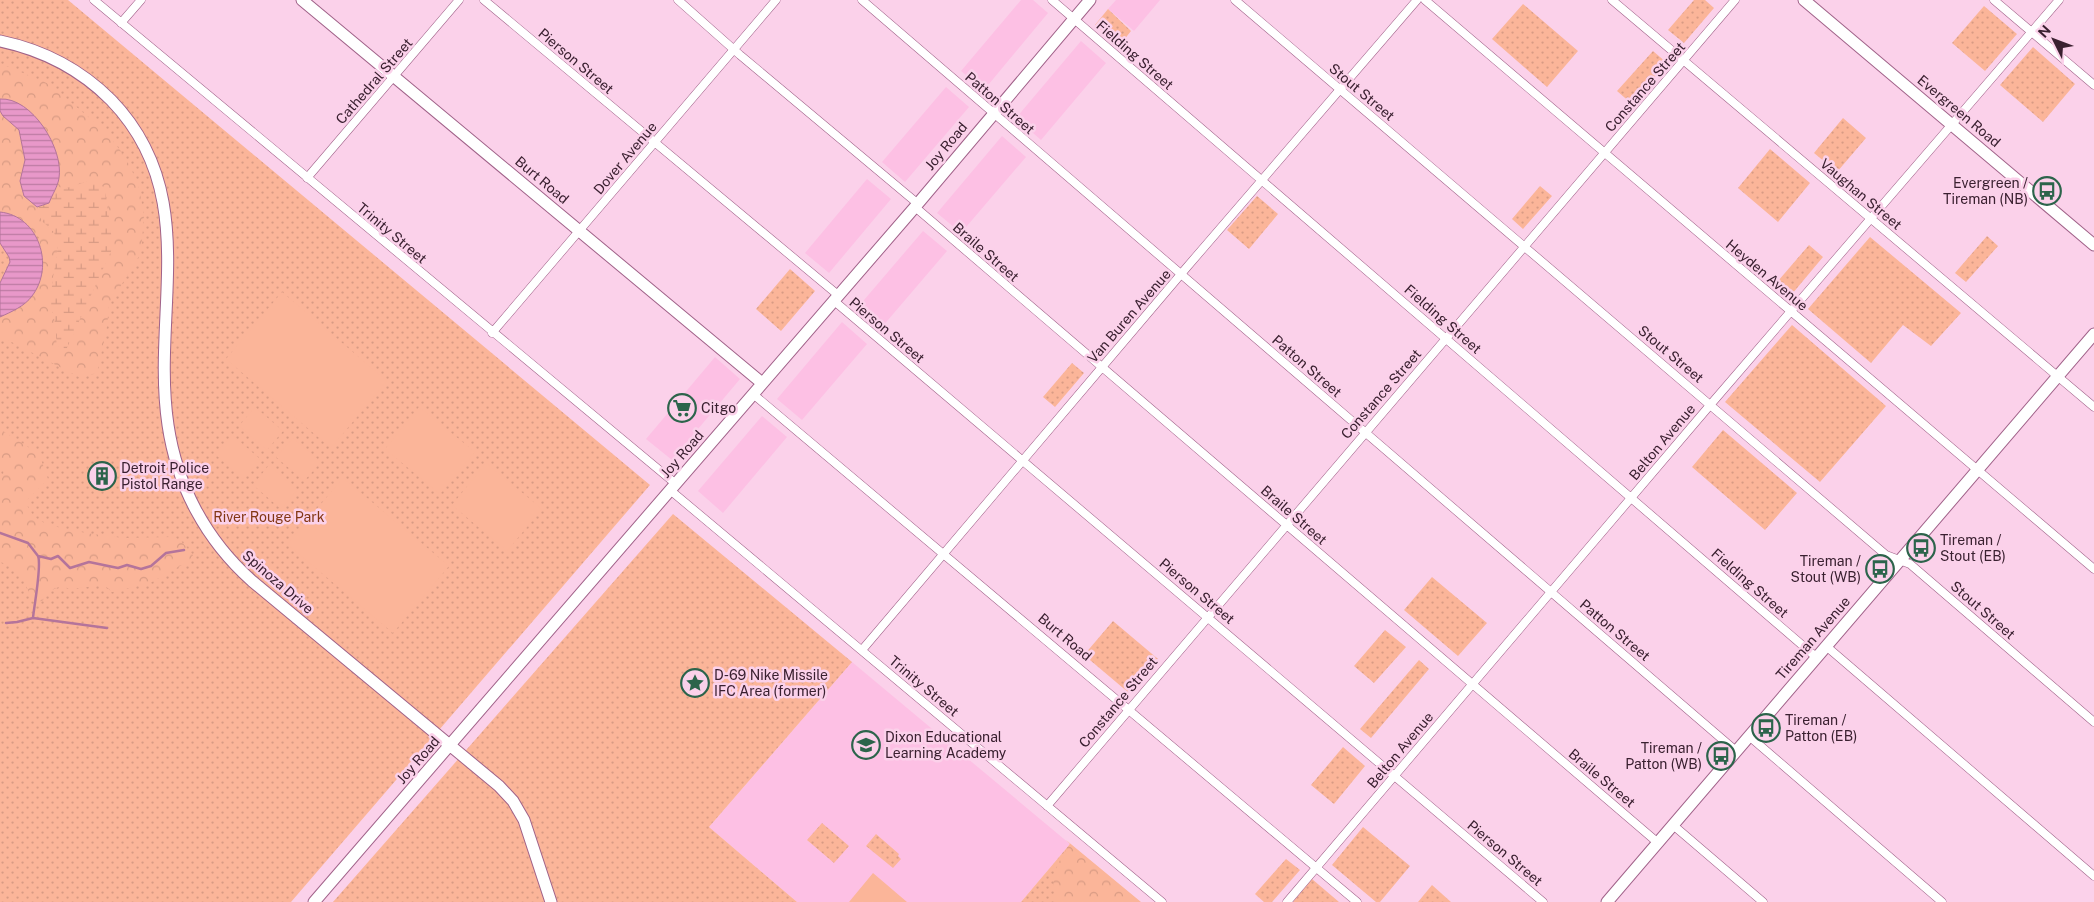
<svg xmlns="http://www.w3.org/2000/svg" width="2094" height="902" viewBox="0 0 2094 902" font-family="'Public Sans',sans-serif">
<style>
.built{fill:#fdc0e4}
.grass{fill:url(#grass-dots)}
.forest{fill:url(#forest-crowns)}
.wetland{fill:url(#wetland-marsh)}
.pitch{fill:#fbb599}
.water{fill:url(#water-rules);stroke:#b4749b}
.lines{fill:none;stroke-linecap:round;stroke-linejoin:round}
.stream{stroke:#b4749b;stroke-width:2.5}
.street-casing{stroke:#a06289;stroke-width:9}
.secondary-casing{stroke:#a06289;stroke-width:13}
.street{stroke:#fff;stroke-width:8}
.secondary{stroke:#fff;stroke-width:11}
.labels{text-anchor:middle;stroke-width:5;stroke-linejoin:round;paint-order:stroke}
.street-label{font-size:14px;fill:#3a2030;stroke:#fbd1ea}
.poi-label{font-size:14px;fill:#3a2030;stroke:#fbd1ea;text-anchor:start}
.park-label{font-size:14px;fill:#823613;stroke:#fbd1ea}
</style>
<defs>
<pattern id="grass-dots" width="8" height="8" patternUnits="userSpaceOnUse" patternTransform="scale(1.25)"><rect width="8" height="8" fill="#fbb599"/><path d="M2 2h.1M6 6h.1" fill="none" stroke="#d89b84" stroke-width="1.8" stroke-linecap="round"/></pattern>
<pattern id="forest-crowns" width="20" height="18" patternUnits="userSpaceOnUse" patternTransform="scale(1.25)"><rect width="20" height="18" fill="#fbb599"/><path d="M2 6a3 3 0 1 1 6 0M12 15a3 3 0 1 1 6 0" fill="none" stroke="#d89b84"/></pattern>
<pattern id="wetland-marsh" width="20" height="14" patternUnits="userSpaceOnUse" patternTransform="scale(1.25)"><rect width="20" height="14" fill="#fbb599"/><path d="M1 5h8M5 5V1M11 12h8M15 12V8" fill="none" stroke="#d89b84"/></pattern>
<pattern id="water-rules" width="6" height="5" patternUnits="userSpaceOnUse" patternTransform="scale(1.25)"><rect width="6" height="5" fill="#e898c9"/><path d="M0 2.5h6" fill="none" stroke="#bd7ca4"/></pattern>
</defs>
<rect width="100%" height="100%" fill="#fbd1ea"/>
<path class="built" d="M1021,0H1033L1048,13L984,90L961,71Z
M1116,0H1160L1134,31L1108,9Z
M1081,41L1106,63L1041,140L1016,118Z
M946,87L969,107L905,182L882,162Z
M1002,136L1026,157L961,233L937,213Z
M867,179L891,199L829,273L805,253Z
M923,231L947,251L882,327L858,307Z
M842,322L867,344L802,420L777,399Z
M715,357L740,379L672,460L646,439Z
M762,416L787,437L723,513L698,491Z
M852,662L1070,844L1021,902H797L709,827Z"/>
<path class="grass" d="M0,0H68L650,485L291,902H0Z
M1694,0H1705L1714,8L1684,43L1668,30Z
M1523,4L1578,51L1547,87L1492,39Z
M1984,6L2017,34L1985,71L1952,43Z
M1108,9L1131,31L1120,45L1095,25Z
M2033,47L2075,84L2043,122L2000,85Z
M1653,51L1667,63L1632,104L1617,91Z
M1843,118L1866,138L1837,172L1814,153Z
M1770,149L1810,183L1778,222L1738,188Z
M1540,186L1552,196L1523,229L1512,219Z
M1257,196L1278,214L1249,249L1227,230Z
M1987,236L1998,246L1966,282L1955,273Z
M1870,237L1961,313L1931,346L1903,325L1871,363L1808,309Z
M1809,245L1823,257L1792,294L1778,281Z
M790,269L815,291L781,331L756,309Z
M1792,325L1886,406L1820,482L1725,402Z
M1072,363L1084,373L1055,407L1043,397Z
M1723,430L1797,493L1765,530L1692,467Z
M673,514L852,662L709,827L797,902H333Z
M1432,577L1487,623L1458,656L1404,610Z
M1113,621L1158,659L1129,693L1084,655Z
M1385,630L1406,647L1374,683L1354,666Z
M1419,660L1429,669L1371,738L1360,729Z
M1343,747L1365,766L1334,804L1311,785Z
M822,823L849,846L834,863L807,840Z
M1363,827L1410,866L1380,902H1376L1332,865Z
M876,834L899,854L898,856L901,859L893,868L866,846Z
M1070,844L1140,902H1021Z
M1286,859L1300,870L1272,902H1264L1255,894Z
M1312,879L1339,902H1293Z
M1432,885L1451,902H1418Z"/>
<path class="forest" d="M0,65L9,67L49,84L104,130L124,155L138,183L144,215L141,253L109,305L107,326L97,373L81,378L0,336V317L33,295L38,285L44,268L39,237L9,213L0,212V111L3,116L19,130L25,160L20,181L24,196L37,207L42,221L54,232L58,246L49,306L54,315L57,345L65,352L76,326L111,222L105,189L95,179L64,189L56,186L59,178L7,99H0Z
M0,429L39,454L48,479L25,502L34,517L48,525L86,533L123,538L173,537L180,540L193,555L189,561L150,583L112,592L104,585L70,589L61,586L52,590L42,601L33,602C22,580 27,570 0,562V483C4,475 5,470 0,462Z
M1066,840L1141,902H1057C1048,880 1057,863 1070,844Z"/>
<path class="wetland" d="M95,179L105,189L113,247L65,352L57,345L54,315L49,306L58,246L54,232L42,221L37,207L49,203L56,186L64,189Z"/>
<path class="pitch" d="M282,292L387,381L331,448L226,359Z
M255,407L283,431L267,450L239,426Z
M419,407L475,452L440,494L385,449Z
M232,435L260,459L243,479L215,454Z
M293,438L321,462L304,481L276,457Z
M486,463L542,509L507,551L452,505Z
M269,465L297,490L281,509L253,485Z
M343,478L449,566L393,633L287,544Z
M873,873L907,902H849Z"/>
<path class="water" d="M0,99C32,97 64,149 59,178C58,186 52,195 49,203L37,207L24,196L20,181L25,160L19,130L3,116L0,111Z
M0,212C39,216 55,266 32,296C25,306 11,312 0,317V283L10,262L9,257L0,243Z"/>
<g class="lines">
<path class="stream" d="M0,533L28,543L38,556L51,559L58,556L70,568L89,562L118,568L127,565L141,569L151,566L166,553L184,550
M33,618C34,606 42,565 38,556
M6,623L17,622L33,618L107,628"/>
<defs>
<path id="street" d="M94,0L676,484
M484,0L838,295
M678,0L740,55L917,203
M862,0L1736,751
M1052,0L1816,657
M1235,0L1886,555L1910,564L2094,722
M1425,0L2094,569
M1612,0L2094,407
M1994,0L2094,85
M121,23L141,0
M307,178L459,0
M915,207L1657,842
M833,300L1543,902
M492,333L776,0
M753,394L1357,902
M670,490L1162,902
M1826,646L2094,876
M862,650L1187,267L1417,0
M1749,736L1942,902
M1047,806L1735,0
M1673,825L1763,902
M1287,902L1711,404L2059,0"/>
<path id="secondary" d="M302,0L762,383
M1804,0L2094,245
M0,41C43,50 80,69 111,100C203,195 151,312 168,425C177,486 206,540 252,581L499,786L513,801L524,820L551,902
M314,902L915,207L1090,0
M1607,902L2094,334"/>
</defs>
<use href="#street" class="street-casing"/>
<use href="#secondary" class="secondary-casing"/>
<use href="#street" class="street"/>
<use href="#secondary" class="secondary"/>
</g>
<defs>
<symbol id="bus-ring" viewBox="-11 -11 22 22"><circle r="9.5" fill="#fbd1ea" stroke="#2c644b" stroke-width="1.5"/><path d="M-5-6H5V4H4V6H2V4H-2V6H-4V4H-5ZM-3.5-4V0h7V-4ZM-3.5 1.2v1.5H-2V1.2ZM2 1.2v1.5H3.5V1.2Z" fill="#2c644b"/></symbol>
<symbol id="supermarket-ring" viewBox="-11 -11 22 22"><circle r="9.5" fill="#fbd1ea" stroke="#2c644b" stroke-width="1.5"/><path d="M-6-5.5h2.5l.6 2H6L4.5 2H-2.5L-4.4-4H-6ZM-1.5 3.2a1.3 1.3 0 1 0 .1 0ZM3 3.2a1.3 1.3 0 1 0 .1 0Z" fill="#2c644b"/></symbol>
<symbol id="building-ring" viewBox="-11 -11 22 22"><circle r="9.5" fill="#fbd1ea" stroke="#2c644b" stroke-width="1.5"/><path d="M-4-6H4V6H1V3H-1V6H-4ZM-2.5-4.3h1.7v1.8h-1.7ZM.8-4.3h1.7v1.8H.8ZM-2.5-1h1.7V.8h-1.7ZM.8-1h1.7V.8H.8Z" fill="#2c644b"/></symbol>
<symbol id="sight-ring" viewBox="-11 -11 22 22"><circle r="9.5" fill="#fbd1ea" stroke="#2c644b" stroke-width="1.5"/><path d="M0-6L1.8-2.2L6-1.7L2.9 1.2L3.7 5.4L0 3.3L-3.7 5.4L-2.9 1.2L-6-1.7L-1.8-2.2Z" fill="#2c644b"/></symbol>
<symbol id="school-ring" viewBox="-11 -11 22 22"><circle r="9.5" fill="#fbd1ea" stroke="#2c644b" stroke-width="1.5"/><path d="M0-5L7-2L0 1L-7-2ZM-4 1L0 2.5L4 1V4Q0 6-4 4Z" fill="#2c644b"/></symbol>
</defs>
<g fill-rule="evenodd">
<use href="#bus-ring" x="2031" y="175" width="32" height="32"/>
<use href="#supermarket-ring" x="666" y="392" width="32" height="32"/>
<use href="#building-ring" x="86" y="460" width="32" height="32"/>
<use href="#bus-ring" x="1905" y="532" width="32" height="32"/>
<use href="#bus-ring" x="1864" y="553" width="32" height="32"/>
<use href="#sight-ring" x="679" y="667" width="32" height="32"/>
<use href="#bus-ring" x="1750" y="712" width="32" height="32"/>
<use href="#school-ring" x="850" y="729" width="32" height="32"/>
<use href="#bus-ring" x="1705" y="740" width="32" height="32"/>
</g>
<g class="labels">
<g class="street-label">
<text transform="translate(1135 55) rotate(41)" y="5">Fielding Street</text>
<text transform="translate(576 61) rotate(40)" y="5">Pierson Street</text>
<text transform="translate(374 81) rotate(-49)" y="5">Cathedral Street</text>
<text transform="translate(1645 87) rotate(-49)" y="5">Constance Street</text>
<text transform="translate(1362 92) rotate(40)" y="5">Stout Street</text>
<text transform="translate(1000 103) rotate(41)" y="5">Patton Street</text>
<text transform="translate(1959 111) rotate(40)" y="5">Evergreen Road</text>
<text transform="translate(946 146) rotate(-50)" y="5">Joy Road</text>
<text transform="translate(625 158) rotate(-50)" y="5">Dover Avenue</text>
<text transform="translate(542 180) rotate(40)" y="5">Burt Road</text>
<text transform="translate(1861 194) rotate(40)" y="5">Vaughan Street</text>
<text transform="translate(392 233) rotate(40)" y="5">Trinity Street</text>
<text transform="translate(986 252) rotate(41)" y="5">Braile Street</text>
<text transform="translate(1767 275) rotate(40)" y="5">Heyden Avenue</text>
<text transform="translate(1129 316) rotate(-49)" y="5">Van Buren Avenue</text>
<text transform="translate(1443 319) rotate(41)" y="5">Fielding Street</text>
<text transform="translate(887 330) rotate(40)" y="5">Pierson Street</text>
<text transform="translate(1671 354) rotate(40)" y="5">Stout Street</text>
<text transform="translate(1307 366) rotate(41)" y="5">Patton Street</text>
<text transform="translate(1381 394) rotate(-49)" y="5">Constance Street</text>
<text transform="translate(1662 442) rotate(-50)" y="5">Belton Avenue</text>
<text transform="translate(682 454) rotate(-49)" y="5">Joy Road</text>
<text transform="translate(1294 515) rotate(41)" y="5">Braile Street</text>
<text transform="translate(278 582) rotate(41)" y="5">Spinoza Drive</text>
<text transform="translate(1750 583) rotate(41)" y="5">Fielding Street</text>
<text transform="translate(1197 591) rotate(40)" y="5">Pierson Street</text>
<text transform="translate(1983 610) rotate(41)" y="5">Stout Street</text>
<text transform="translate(1615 630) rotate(40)" y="5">Patton Street</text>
<text transform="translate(1065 637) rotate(40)" y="5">Burt Road</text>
<text transform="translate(1813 638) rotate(-49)" y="5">Tireman Avenue</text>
<text transform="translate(924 686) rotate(40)" y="5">Trinity Street</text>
<text transform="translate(1118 702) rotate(-50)" y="5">Constance Street</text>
<text transform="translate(1400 750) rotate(-50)" y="5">Belton Avenue</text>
<text transform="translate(418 760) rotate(-49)" y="5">Joy Road</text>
<text transform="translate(1602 778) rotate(40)" y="5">Braile Street</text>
<text transform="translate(1505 853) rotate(40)" y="5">Pierson Street</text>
</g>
<g class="poi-label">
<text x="2028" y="188" text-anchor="end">Evergreen /<tspan x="2028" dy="16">Tireman (NB)</tspan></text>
<text x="701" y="413">Citgo</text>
<text x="121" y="473">Detroit Police<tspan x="121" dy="16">Pistol Range</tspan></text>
<text x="1940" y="545">Tireman /<tspan x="1940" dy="16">Stout (EB)</tspan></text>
<text x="1861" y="566" text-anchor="end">Tireman /<tspan x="1861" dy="16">Stout (WB)</tspan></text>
<text x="714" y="680">D-69 Nike Missile<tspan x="714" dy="16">IFC Area (former)</tspan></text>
<text x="1785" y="725">Tireman /<tspan x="1785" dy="16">Patton (EB)</tspan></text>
<text x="885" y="742">Dixon Educational<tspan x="885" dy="16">Learning Academy</tspan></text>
<text x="1702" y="753" text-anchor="end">Tireman /<tspan x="1702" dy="16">Patton (WB)</tspan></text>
</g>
<g class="park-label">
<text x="269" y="522">River Rouge Park</text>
</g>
</g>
<g transform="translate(2054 40) rotate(312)" stroke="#fbd1ea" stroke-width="4" paint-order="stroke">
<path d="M0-4L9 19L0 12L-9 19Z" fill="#3a2030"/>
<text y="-8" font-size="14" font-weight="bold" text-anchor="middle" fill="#3a2030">N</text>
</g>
</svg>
